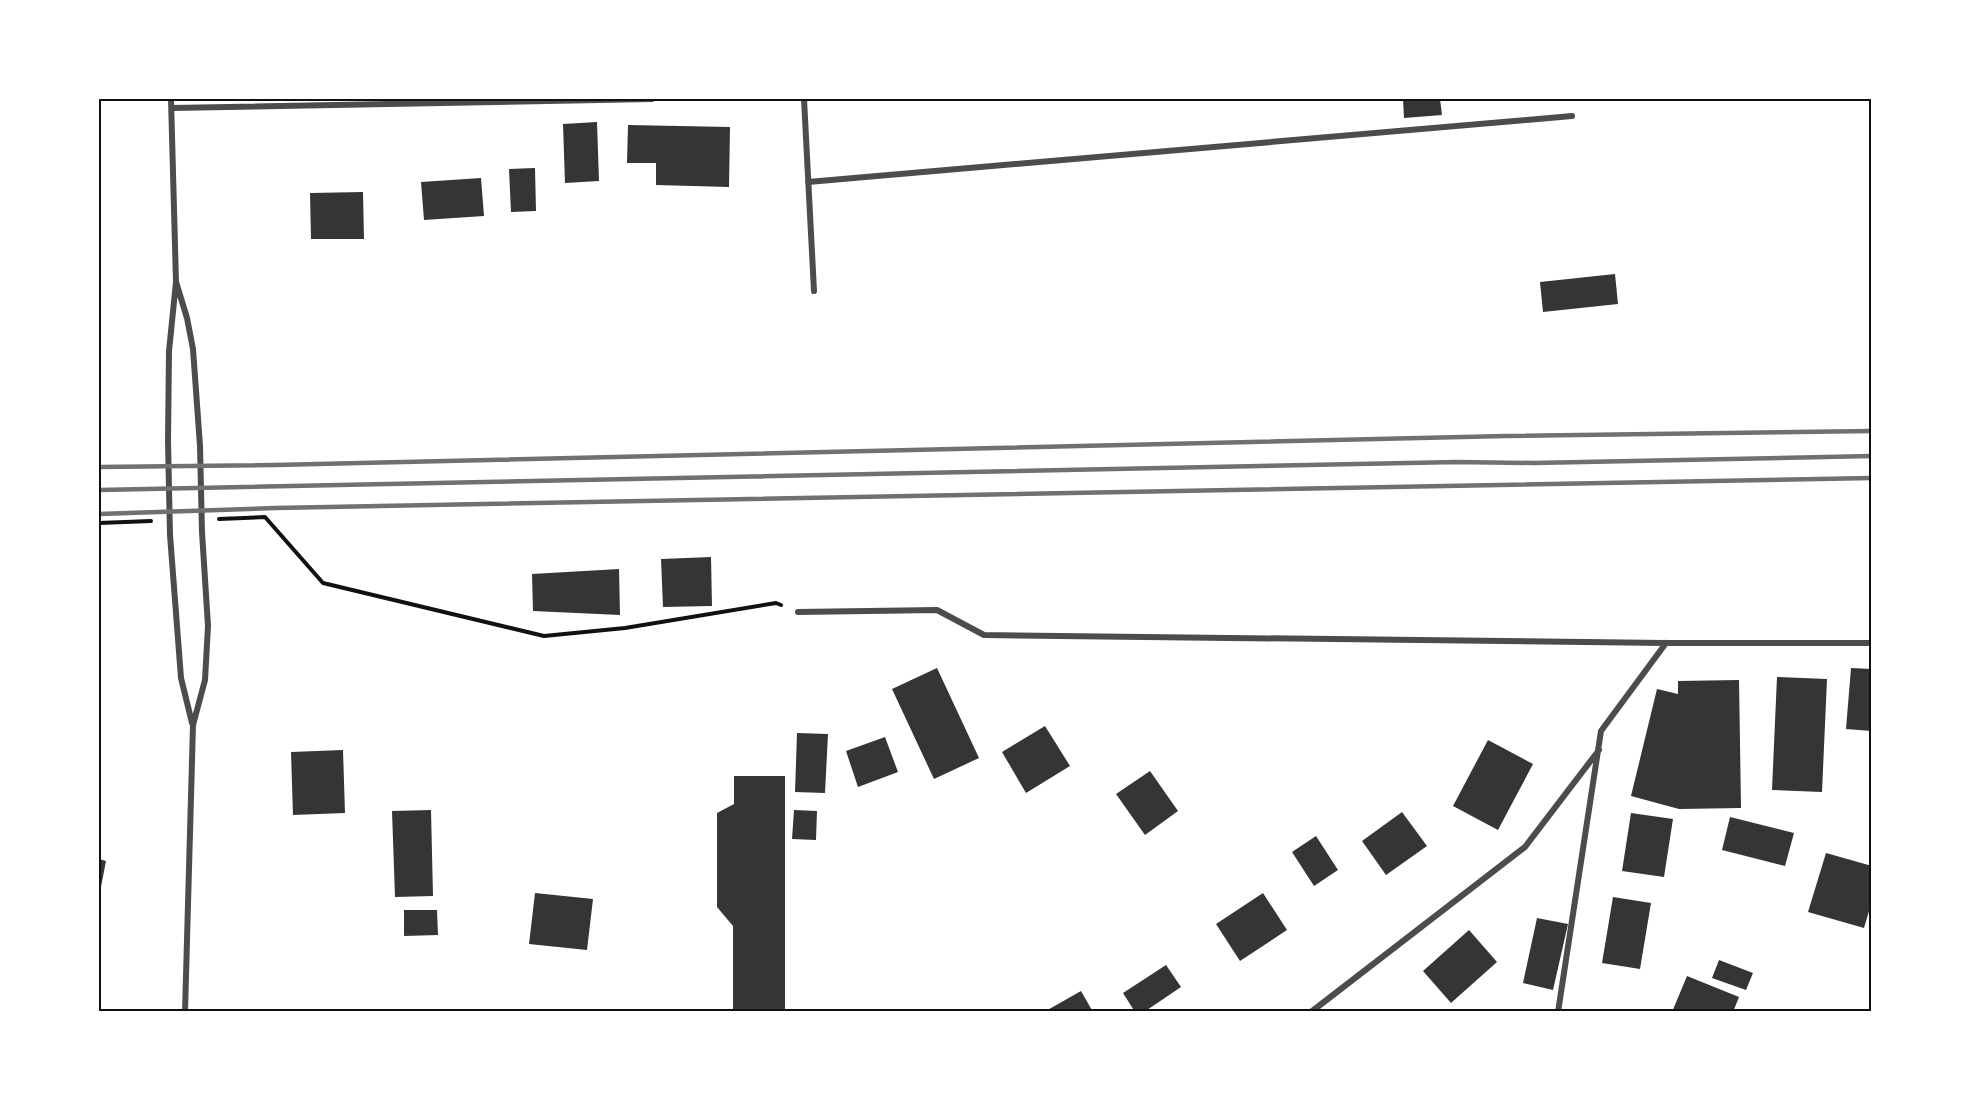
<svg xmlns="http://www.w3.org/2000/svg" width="1971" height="1111" viewBox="0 0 1971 1111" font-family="Arial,sans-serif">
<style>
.building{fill:#353535}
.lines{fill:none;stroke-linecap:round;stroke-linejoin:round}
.path{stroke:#111;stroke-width:4}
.minor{stroke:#4c4c4c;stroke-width:6}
.rail{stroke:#707070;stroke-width:4.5}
.neatline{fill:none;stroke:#111;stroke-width:2}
</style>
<rect width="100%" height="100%" fill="#fff"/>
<path class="building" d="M1403,99H1440L1442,115L1404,118Z
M597,122L599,181L565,183L563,124Z
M628,125L730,127L729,187L656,185V163H627Z
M535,168L536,211L511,212L509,169Z
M481,178L484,216L424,220L421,182Z
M363,192L364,239H311L310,193Z
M1615,274L1618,304L1543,312L1540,282Z
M711,557L712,606L663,607L661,559Z
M619,569L620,615L533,611L532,574Z
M937,668L979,758L934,779L892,689Z
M1851,668L1872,669V731L1846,729Z
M1777,677L1827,679L1822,792L1772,790Z
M1739,680L1741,808L1679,809L1631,796L1657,689L1678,694V681Z
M1045,726L1070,766L1026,793L1002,752Z
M797,733L828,734L825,793L795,792Z
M885,737L898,772L858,787L846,751Z
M1488,740L1533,764L1498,830L1453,806Z
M343,750L345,813L293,815L291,752Z
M1150,771L1178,811L1145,835L1116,794Z
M734,776H785V1012H733V926L717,907V813L734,804Z
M431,810L433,896L395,897L392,811Z
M794,810L817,811L816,840L792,839Z
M1402,812L1427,846L1386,875L1362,841Z
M1631,813L1673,819L1664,877L1622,871Z
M1730,817L1794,833L1785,866L1722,850Z
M1316,836L1338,870L1314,886L1292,852Z
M1826,853L1872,866V901L1864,928L1808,912Z
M99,859L106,861L100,892H99Z
M535,893L593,899L587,950L529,944Z
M1263,893L1287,930L1240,961L1216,924Z
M1613,897L1651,903L1640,969L1602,963Z
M404,910H437L438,935L404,936Z
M1537,918L1568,924L1553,990L1523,983Z
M1469,930L1497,962L1451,1003L1423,971Z
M1719,960L1753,973L1746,990L1712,978Z
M1166,965L1181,987L1144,1012H1135L1123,993Z
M1687,976L1739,997L1733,1012H1672Z
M1081,991L1093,1012H1044Z"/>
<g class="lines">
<path class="path" d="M219,519L265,517L323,583L544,636L625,628L776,603L781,605
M99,523L151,521"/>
<path class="minor" d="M171,99L176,282L169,351L168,441L170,535L181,678L192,723
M804,99L814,291
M172,108L652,99
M808,182L1572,116
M176,282L187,318L193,349L200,446L202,532L208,626L205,680L193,725L185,1012
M798,612L937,610L984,635L1666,643H1872
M1311,1012L1525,847L1599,750
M1558,1012L1601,731L1666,643"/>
<path class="rail" d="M99,467L275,465L1505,436L1872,431
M99,490L1457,462L1534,463L1872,456
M99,514L275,508L1872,478"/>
</g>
<rect width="1971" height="1111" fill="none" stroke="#ffffff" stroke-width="201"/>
<rect x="100" y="100" width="1770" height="910" class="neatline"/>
</svg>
